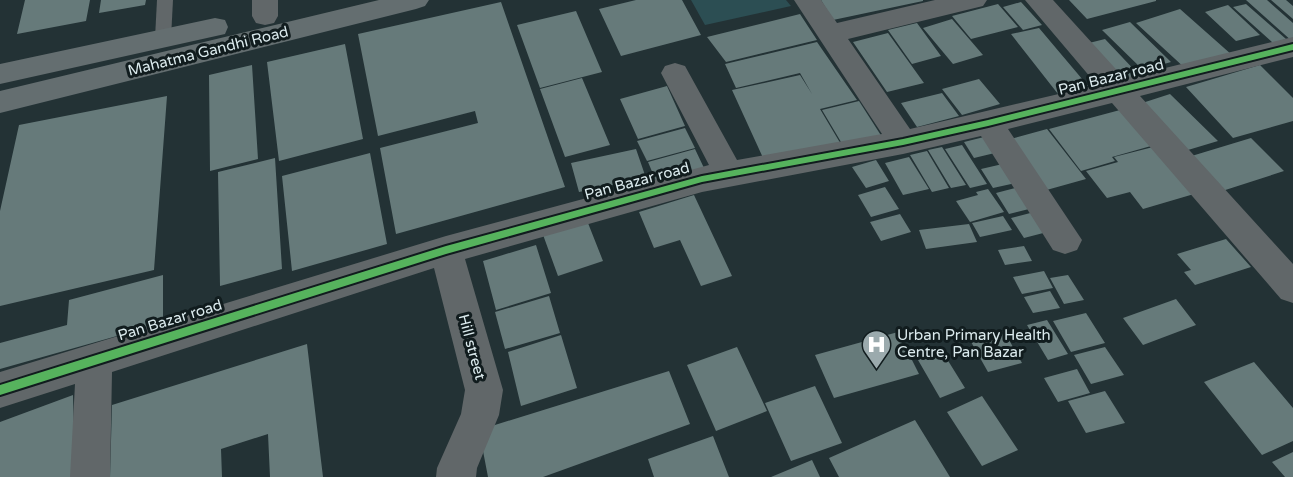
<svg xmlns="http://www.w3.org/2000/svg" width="1293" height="477" viewBox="0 0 1293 477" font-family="'Varela Round',sans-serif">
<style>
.green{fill:#2c4e53}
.building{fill:#667a7a}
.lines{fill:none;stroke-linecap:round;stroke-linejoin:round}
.lane{fill:#616769;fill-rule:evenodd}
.street{fill:#616769;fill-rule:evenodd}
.highway{fill:#646e70;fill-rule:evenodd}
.cycleway-casing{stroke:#111c1e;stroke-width:4}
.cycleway{fill:#56b35d;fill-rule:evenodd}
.labels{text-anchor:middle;stroke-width:6;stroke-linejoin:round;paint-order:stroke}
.street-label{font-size:15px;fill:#dbeaed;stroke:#111c1e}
.poi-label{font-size:15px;fill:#dbeaed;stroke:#111c1e;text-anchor:start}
</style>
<rect width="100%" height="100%" fill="#233235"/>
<path class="green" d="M691,0H786L791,6L705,25Z"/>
<path class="building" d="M25,0H90L86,21L17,34Z
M101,0H146L145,5L99,13Z
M636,0H682L701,35L621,56L599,9Z
M821,0H923V1L833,20Z
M1069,0H1156V1L1087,19Z
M1246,0H1267L1293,23V42Z
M1271,0H1286L1293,6V19Z
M501,2L565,187L396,234L380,148L478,123L475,111L378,136L358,34Z
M1021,2L1042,25L1023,30L1003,7Z
M998,4L1018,27L971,39L952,16Z
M1246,4L1286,39L1273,43L1233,7Z
M1228,5L1260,35L1236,41L1205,12Z
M1180,9L1232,55L1187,70L1136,23Z
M576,11L602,72L540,88L517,25Z
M800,14L817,40L726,62L707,37Z
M952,19L983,55L953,64L923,28Z
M1130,22L1171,62L1143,70L1102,30Z
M917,23L941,56L912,64L888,30Z
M1039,28L1088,86L1058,94L1011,34Z
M888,33L924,83L887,92L853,42Z
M1105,39L1140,76L1124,81L1089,43Z
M817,42L857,100L820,109L842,146L764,160L732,90L800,75L812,94L800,73L736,88L725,64Z
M345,44L363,139L279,161L267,62Z
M252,65L258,159L210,171L209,75Z
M1260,65L1293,98V121L1233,138L1186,87Z
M582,78L610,145L565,157L540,89Z
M979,79L1000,104L962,115L942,89Z
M667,86L685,126L638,139L620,99Z
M942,93L959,116L917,127L901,103Z
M1170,94L1218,141L1178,153L1136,105Z
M167,96L154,270L0,306V211L19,125Z
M859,101L882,137L844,147L822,110Z
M1120,110L1151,146L1112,157L1115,161L1081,171L1049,129Z
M685,128L695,148L647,161L637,141Z
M1047,129L1086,179L1043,191L1007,140Z
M988,136L999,152L974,158L964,142Z
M1251,138L1284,171L1216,193L1185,158Z
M962,145L987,184L970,188L945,149Z
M942,147L966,185L951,188L928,150Z
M1153,147L1194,194L1143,209L1130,192L1107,198L1086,171L1118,162L1114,157Z
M636,149L646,178L579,192L571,163Z
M695,149L704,168L656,181L648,162Z
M927,151L949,188L932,192L910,155Z
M370,153L387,244L292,271L282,176Z
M909,157L929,189L903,195L885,163Z
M275,158L282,269L220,286L218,172Z
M876,160L889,181L866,188L852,167Z
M1007,163L1020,182L993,188L981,169Z
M1023,186L1037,207L1009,214L996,193Z
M885,187L899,209L871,217L858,195Z
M988,189L1004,212L970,222L956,201L978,195L976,192Z
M694,195L732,276L701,286L680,240L654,248L639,212Z
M1038,211L1051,231L1024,238L1011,218Z
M900,214L911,232L881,241L870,222Z
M1003,216L1012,230L980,237L972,223Z
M586,218L603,261L558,276L542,232Z
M969,224L977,242L926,249L919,230Z
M1226,239L1251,267L1195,285L1184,272L1191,270L1177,254Z
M536,245L551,293L496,310L483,261Z
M1024,246L1032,261L1005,265L998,250Z
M1044,271L1053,288L1022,294L1013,277Z
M163,275V323L0,369V343L67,325L69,300Z
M1068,275L1084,300L1064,304L1050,278Z
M1050,291L1060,308L1033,313L1024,297Z
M549,296L560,333L505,349L495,312Z
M1176,299L1196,325L1143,345L1123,318Z
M1086,313L1105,343L1071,352L1053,321Z
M1047,320L1068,354L1048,360L1027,325Z
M1004,331L1022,363L988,372L970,340Z
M898,332L919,374L834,398L815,355Z
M561,335L577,388L521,406L508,352Z
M307,344L323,477H270L268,434L221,449L222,477H110L112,405Z
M737,347L767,411L716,431L687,365Z
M1105,347L1124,375L1091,384L1074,355Z
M942,351L965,388L940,398L918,360Z
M1254,362L1293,408V441L1262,455L1204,382Z
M1077,369L1090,393L1058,402L1044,378Z
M669,371L690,424L543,477H488L479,430Z
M815,386L842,443L791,461L765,403Z
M1105,391L1125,423L1086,433L1068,401Z
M73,395L75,477H0V422Z
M982,396L1018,450L982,466L947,412Z
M915,420L950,477H839L829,458Z
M713,436L729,477H654L648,459Z
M1293,452V477H1285L1272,462Z
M812,460L820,477H771Z"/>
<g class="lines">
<path class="lane" d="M157,0H173L171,38L169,42H157L155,38Z"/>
<path class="street" d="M252,0H278V16L274,23L265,25L256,23L252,16Z
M794,0H821L837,23L935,0H987L983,6L848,39L910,129L1097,85L1025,0H1053L1124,78L1293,37V57L1140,96L1293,264V303L1281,299L1112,103L1008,129L1082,240L1077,250L1065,254L1053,250L981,136L903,154L702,192L465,259L503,390L499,415L477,468L476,477H436L437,468L461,414L465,390L434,268L112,372L110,477H70L75,384L0,408V372L446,236L709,165L661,73L665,66L675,63L685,66L737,160L882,134Z"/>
<path class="highway" d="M379,0H429L425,6L416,9L0,113V91Z
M215,18L225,20L228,27L225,34L0,84V64Z"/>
<defs>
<path id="cycleway" d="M1293,44V50L988,126L903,145L702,182L446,254L0,395V385L446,246L702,176L903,139L988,120Z"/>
</defs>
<use href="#cycleway" class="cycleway-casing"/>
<use href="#cycleway" class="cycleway"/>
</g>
<defs>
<symbol id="hospital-pin" viewBox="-11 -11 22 30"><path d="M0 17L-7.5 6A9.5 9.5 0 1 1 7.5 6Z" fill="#9baaad" stroke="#111c1e"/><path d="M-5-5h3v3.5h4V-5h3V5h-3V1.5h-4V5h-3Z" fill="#fff"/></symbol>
</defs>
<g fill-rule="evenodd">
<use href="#hospital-pin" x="860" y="328" width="33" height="45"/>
</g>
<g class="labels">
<g class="street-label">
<text transform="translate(208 51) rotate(-14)" y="5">Mahatma Gandhi Road</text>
<text transform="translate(1111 77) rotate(-14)" y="5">Pan Bazar road</text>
<text transform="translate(637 181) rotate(-15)" y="5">Pan Bazar road</text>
<text transform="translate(170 320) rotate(-17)" y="5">Pan Bazar road</text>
<text transform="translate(472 347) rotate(75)" y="5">Hill street</text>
</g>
<g class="poi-label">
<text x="897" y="340">Urban Primary Health<tspan x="897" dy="17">Centre, Pan Bazar</tspan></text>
</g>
</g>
</svg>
